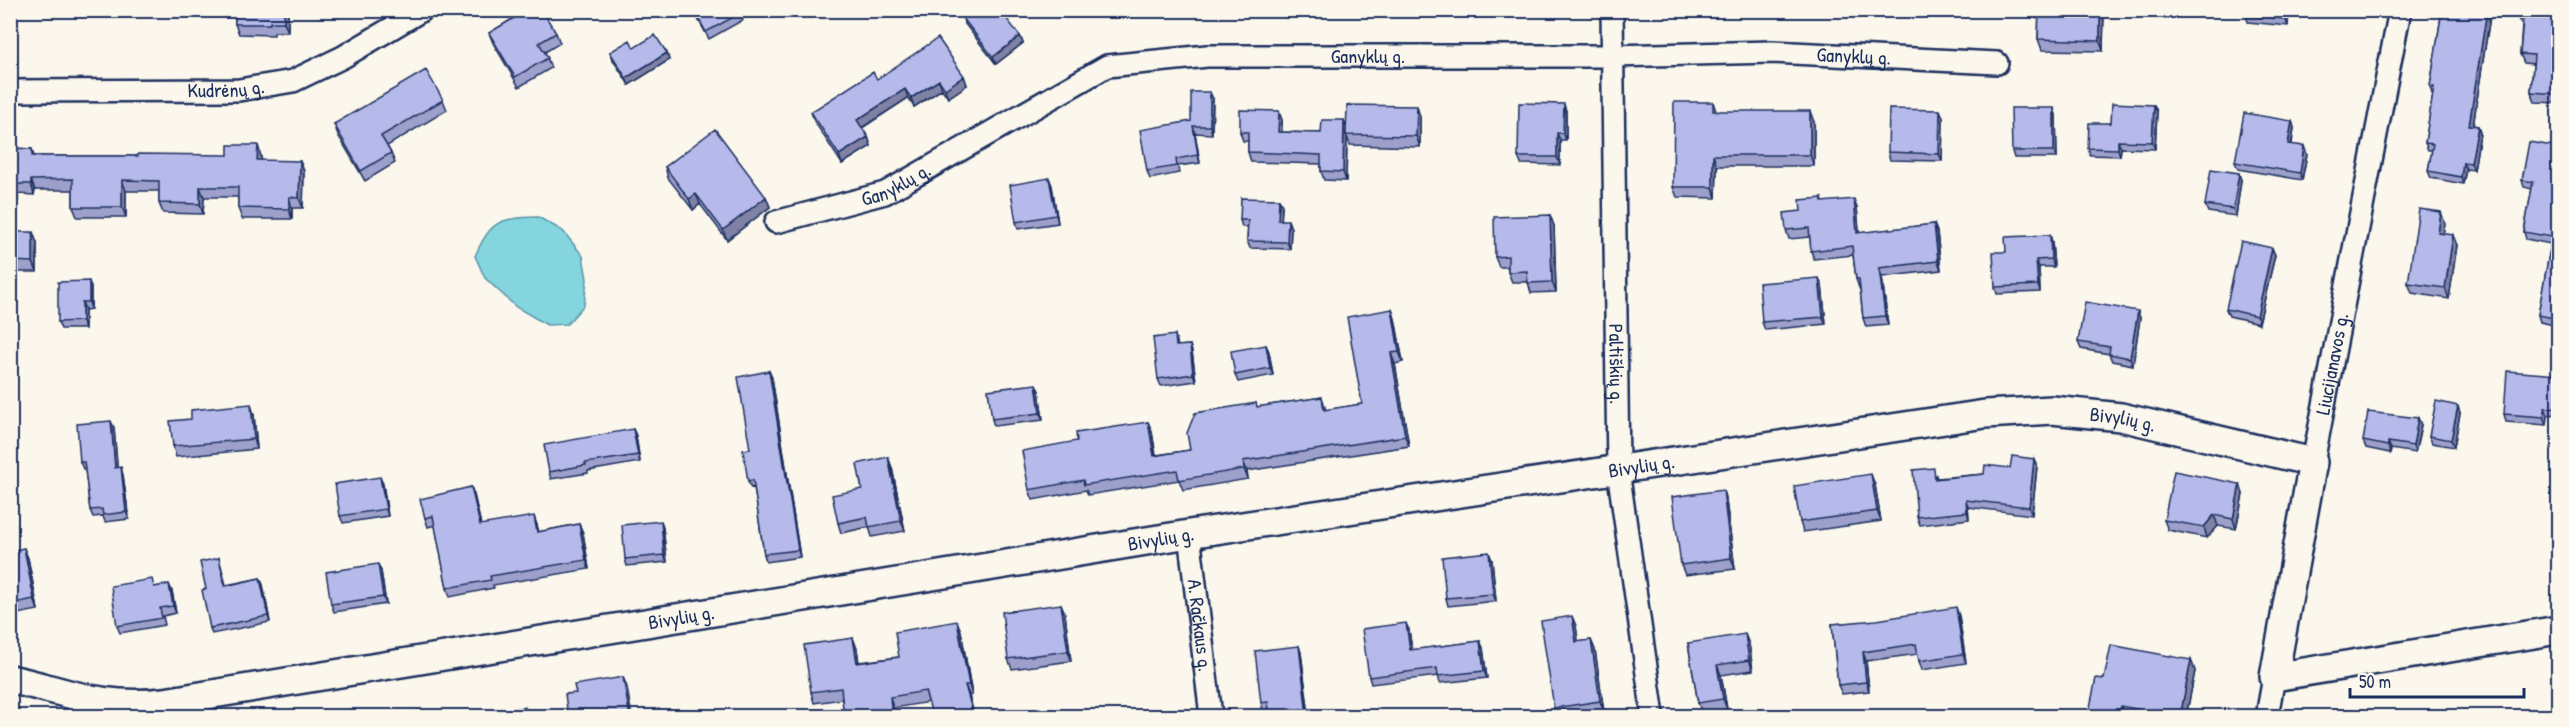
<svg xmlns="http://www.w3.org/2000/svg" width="2569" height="727" viewBox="0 0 2569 727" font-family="'Patrick Hand',sans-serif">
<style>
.water{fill:#84d5dd;stroke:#5a93aa;stroke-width:1.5}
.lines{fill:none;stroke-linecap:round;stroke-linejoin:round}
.minor-casing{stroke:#1b2f5e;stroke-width:26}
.tertiary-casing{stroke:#1b2f5e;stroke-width:32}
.minor{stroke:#fbf7ec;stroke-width:21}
.tertiary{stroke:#fbf7ec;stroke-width:27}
.wall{fill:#9da0ca;stroke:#1b2f5e;stroke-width:1.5}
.shaded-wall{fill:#7f82a4;stroke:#1b2f5e;stroke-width:1.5}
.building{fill:#b6baeb;stroke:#1b2f5e;stroke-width:1.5}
.labels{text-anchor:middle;stroke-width:5;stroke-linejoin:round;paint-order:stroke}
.street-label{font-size:20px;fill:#1b2f5e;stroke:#fbf7ec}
</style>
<rect width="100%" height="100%" fill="#fbf7ec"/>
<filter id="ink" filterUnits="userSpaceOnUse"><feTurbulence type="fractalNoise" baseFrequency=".0167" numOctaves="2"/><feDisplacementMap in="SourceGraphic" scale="12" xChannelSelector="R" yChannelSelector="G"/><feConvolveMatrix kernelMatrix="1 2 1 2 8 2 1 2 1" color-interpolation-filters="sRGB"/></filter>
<g filter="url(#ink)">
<path class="water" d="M538,217L563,231L583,256L587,279L584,305L567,324L547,325L516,307L485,278L475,256C491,220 500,218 538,217Z"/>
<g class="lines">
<defs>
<g id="minor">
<path id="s1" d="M1612,10L1618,470L1653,716"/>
<path id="s2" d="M10,91L239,90L293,81L343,57L422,10"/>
<path id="s3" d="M776,222L885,193L1107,66L1207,56H1612L1772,52L1997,63"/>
<path id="s4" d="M2313,462L2400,10"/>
<path id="s5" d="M1189,534L1211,716"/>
<path d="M77,698L81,716"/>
<path d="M2267,716L2274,677"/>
</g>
<g id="tertiary">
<path id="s6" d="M10,679C69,692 101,709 164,702L1189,534L1985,414L2052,410L2121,417L2313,462L2274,677L2558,630"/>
</g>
</defs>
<use href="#minor" class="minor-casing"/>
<use href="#tertiary" class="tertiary-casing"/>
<use href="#minor" class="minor"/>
<use href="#tertiary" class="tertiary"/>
</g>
<path class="wall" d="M235,10H288V32H274V35L239,34L235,24Z
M512,10L556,33L560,43L545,52L551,68L519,87L493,43L489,33L514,18Z
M693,10H739L743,20L709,39Z
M2039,10H2104L2103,51L2042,50L2038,39Z
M2246,10H2289L2288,26L2248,22L2246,15Z
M2442,10H2488L2490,16L2473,125L2478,126L2480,133L2474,170L2466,169L2463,184L2431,178L2428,171L2432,150H2428L2425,143L2433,94H2432L2430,87Z
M2510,10H2559V103L2535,102L2531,92L2533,64L2524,63L2520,54L2522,24Z
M962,17L1020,36L1023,43L996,64L965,24Z
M634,48L667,53L669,60L629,85L613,60L610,52Z
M964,76L967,85L948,98L942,89L914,107L908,98L862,128L868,137L871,146L842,164L814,121L811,112L877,79Z
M1213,99L1212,134L1195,133L1200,163L1178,166L1179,173L1150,179L1147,171Z
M443,100L447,110L387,146L391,153L395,163L365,181L338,135L334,124Z
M1713,102L1716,111L1814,122V166H1717L1716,198L1677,197L1673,187Z
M2154,105L2157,112L2155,149L2121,148L2120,156L2090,155L2088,148L2111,123Z
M1566,111V140H1560V165L1521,164L1518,157Z
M2056,115L2057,158H2014L2012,151Z
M1420,117V147L1350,145L1347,137L1346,181L1324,180L1321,171V164L1251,162L1248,152V141H1243L1240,132L1282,120V132L1321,133L1346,127Z
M1943,117L1942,161L1890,160L1888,152Z
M2292,121L2294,128L2292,144L2307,154L2302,180L2238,169L2235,162Z
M2559,147V326L2540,322L2538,315L2551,244L2526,239L2524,232L2532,189L2524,187L2522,180Z
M10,148L32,149L34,156H261V160L304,171L303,208H292V219H242L238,208V197H204L203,214L163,213L159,203V191H126V217H77L73,207V190H35L34,195L18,194V201L10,200Z
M665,167L766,197L770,207L727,240L700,204L693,210L668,178Z
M1049,178L1052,186L1058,223L1018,229L1016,222Z
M2241,180L2236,216L2208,212L2205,205Z
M1822,198L1823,202L1857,207L1859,233L1934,224L1937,232L1941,270L1882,277L1888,325L1866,327L1863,318L1860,288H1859L1856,279L1853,255L1814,259L1811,251L1810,237L1789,239L1786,230L1801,211Z
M1279,199L1282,206L1281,220L1291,228L1290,249L1250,248L1247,241L1248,227H1242L1240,220Z
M1550,215L1554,226L1556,292L1531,293L1528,282H1512L1508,272V267H1499L1495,257Z
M2445,223L2443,233L2457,245L2449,299L2412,293L2408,283Z
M10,232L37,243V272H10Z
M2050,235L2052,242L2054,267H2039L2040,292L1997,294L1995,287Z
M2272,248L2275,255L2259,323L2229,316L2226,309Z
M1822,285L1826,324L1765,330L1762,322Z
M91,288V309L85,310V329H61L58,322Z
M1392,309L1395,319L1403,362L1395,364L1409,446L1247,471L1248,479L1183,490L1179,480L1088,495L1086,490L1033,500L1029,490L1077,441L1148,422L1152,432L1156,455L1190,450L1256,403L1257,407L1322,397L1326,410L1362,404Z
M2140,318L2133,365L2112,361L2109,354L2081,349L2078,342Z
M1175,335L1178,346L1190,345L1192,352L1196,381L1161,386L1158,379Z
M1266,345L1269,352L1273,375L1238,382L1235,375Z
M769,371L772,378L800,557L766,562L764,554L754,487L751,488L748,481L750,449Z
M2559,375V414L2548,415L2547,425L2506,422L2504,414Z
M1039,391L1043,420L994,426L992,419Z
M2460,413L2454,447L2432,443L2429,436Z
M254,415L257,449L176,457L173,446Z
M2418,418L2421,425L2415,453L2391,449L2390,453L2366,448L2363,441Z
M114,428L117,468L123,475L129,519L105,522L103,516L93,517L90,510L85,469H83L80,462Z
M633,429L636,436L640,462L588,471V473L551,479L549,472Z
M888,457L892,468L905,531L872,537L869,527L841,533L838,523L862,489Z
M2034,459L2037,466L2032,515L1968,507L1969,519L1920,525L1917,517L1936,475L1937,478L1984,474L2010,468Z
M383,484L388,516L343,523L340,516Z
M1875,485L1881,521L1803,532L1800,522Z
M471,487L474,495L481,525H537L539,532L579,524L583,533L589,569L493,585L494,588L450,597L447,588L435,525L428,527L425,518Z
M2243,494L2236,529L2218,526L2207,538L2168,530L2164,520Z
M1726,501L1735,569L1685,575L1681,565Z
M663,528L667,562L627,566L625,559Z
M10,551L28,558L38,610L12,615L13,620H10Z
M219,558L226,585L260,578L263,585L270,622L212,634L210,628L206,589Z
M1492,560L1496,601L1448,606L1446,598Z
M381,571L386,604L334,612L331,604Z
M155,587L172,591L176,613L163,616L165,625L120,633L117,626Z
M1061,604L1065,614L1071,661L1012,669L1008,659Z
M1959,616L1966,663L1922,670L1919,661L1918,654L1866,661L1869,691L1842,694L1838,685L1832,624Z
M1576,626L1578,642L1591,640L1595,650L1604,712L1571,717H1557L1554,708Z
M1409,630L1412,650L1480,641L1483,648L1487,678L1440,683L1438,676L1371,684L1369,677Z
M961,631L972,695L893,708L895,717H844L842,699L814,703L811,692L853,638L857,649L859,662L899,657Z
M1688,643L1749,644L1753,670L1721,675L1727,709L1702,713L1698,703Z
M1299,646L1301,653L1309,715L1324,713L1325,717H1270L1269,709L1263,710L1261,703Z
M2191,660L2195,671L2186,717H2088L2104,679Z"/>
<path class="shaded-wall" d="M284,10H288V32L284,22Z
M2100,10H2104L2103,51L2100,41Z
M2286,10H2289L2288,26L2285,19Z
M2487,10L2490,16L2472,132L2469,125Z
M1020,36L1023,43L996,64L993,57Z
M667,53L669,60L629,85L626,78Z
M964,76L967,85L948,98L945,89Z
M939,80L942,89L914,107L911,98Z
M905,89L908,98L860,129L857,120Z
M1210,92L1213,99L1212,134L1210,126Z
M1564,104L1566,111V140L1563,133Z
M2154,105L2157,112L2155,149L2152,142Z
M1417,106L1420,117V147L1416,136Z
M2054,108L2056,115L2057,158L2054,151Z
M1940,110L1943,117L1942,161L1939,154Z
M1279,111L1282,120L1281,141L1278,132Z
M1810,111L1814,122V166L1810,155Z
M1344,120L1347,129L1346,135L1347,137L1346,181L1343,172Z
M2292,121L2294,128L2290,151L2288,144Z
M1193,126L1195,133L1200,163L1198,155Z
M2478,126L2480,133L2474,170L2471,163Z
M1557,133L1560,140V165L1557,157Z
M868,137L871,146L842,164L839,155Z
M2118,141L2121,148L2120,156L2118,149Z
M258,145L261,156V170L257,160Z
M2304,146L2307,154L2302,180L2300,173Z
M1713,155L1717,166L1716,198L1713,187Z
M300,161L304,171L303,208L299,198Z
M2463,162L2466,169L2463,184L2461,177Z
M2239,173L2241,180L2236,216L2233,209Z
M1049,178L1052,186L1058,223L1056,215Z
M31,180L35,190L34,195L31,184Z
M122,180L126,191V217L122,207Z
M15,184L18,194V201L14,190Z
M200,187L204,197L203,214L200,204Z
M696,194L700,204L693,210L689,199Z
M289,197L292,208V219L289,209Z
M766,197L770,207L727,240L723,230Z
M1279,199L1282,206L1281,227L1278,220Z
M1854,199L1857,207L1860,241L1857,233Z
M2441,212L2445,223L2442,243L2438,233Z
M1550,215L1554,226L1556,292L1552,282Z
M1288,220L1291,228L1290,249L1287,242Z
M1934,224L1937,232L1941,270L1938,261Z
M33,232L37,243V272L33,262Z
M2050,235L2052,242L2054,267L2051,259Z
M2453,235L2457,245L2449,299L2445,288Z
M2272,248L2275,255L2259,323L2257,316Z
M2036,260L2039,267L2040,292L2038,285Z
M1879,268L1882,277L1888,325L1885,316Z
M1819,278L1822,285L1826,324L1823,317Z
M89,281L91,288V309L89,302Z
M82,302L85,310V329L82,321Z
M1392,309L1395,319L1403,362L1399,352Z
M2138,311L2140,318L2133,365L2130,358Z
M1190,345L1192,352L1196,381L1193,374Z
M1266,345L1269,352L1273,375L1270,368Z
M1391,353L1395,364L1409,446L1405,436Z
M769,371L772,378L800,557L798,550Z
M1036,384L1039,391L1043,420L1040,413Z
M251,404L254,415L257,449L254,439Z
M2458,406L2460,413L2454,447L2451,440Z
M2545,408L2548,415L2547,425L2544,417Z
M2418,418L2421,425L2415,453L2413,446Z
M111,421L114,428L118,475L115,468Z
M1148,422L1152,432L1157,466L1154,456Z
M633,429L636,436L640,462L638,455Z
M2388,442L2391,449L2390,453L2388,446Z
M888,457L892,468L905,531L901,521Z
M2034,459L2037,466L2032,515L2029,507Z
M1243,461L1247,471L1248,479L1244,469Z
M121,467L123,475L129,519L126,512Z
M1871,474L1875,485L1881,521L1877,511Z
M380,477L383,484L388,516L386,509Z
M2240,484L2243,494L2236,529L2233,519Z
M471,487L474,495L483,534L480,525Z
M1723,490L1726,501L1735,569L1731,558Z
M1966,500L1968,507L1969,519L1967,512Z
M2214,515L2218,526L2207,538L2204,527Z
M534,516L537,525L540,541L537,532Z
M661,521L663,528L667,562L664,555Z
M579,524L583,533L589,569L586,560Z
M24,548L28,558L38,610L34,599Z
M1489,552L1492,560L1496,601L1493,594Z
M378,564L381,571L386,604L383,597Z
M260,578L263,585L270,622L268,616Z
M169,584L172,591L176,613L173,606Z
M1061,604L1065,614L1071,661L1068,651Z
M1956,607L1959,616L1966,663L1963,654Z
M1572,616L1576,626L1580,652L1576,642Z
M957,621L961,631L972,695L969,685Z
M1406,623L1409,630L1413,657L1410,650Z
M1745,634L1749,644L1753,670L1749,660Z
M853,638L857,649L860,673L857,663Z
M1591,640L1595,650L1604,712L1600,701Z
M1480,641L1483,648L1487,678L1484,671Z
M1299,646L1301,653L1309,717H1308Z
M1863,652L1866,661L1869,691L1866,682Z
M2191,660L2195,671L2186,717H2180Z
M1717,665L1721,675L1727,709L1723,699Z
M623,677L627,687L632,717H630Z
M965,685L969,695L975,717H974Z
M890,697L893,708L895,717H892Z
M2121,706L2124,716V717H2118Z"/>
<path class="building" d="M235,10H284V22H270V24H235Z
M512,10H542L556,33L539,43L548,58L515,77L489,33L516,17Z
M694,10H739L741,13L706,32Z
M970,10H1000L1020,36L993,57L962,17Z
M2039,10H2100V41L2038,39Z
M2246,10H2286L2285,19L2246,15Z
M2442,10H2487L2469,125L2478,126L2471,163L2463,162L2461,177L2428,171L2433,144L2425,143L2434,87H2430Z
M2515,10H2559V94L2531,92L2534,55L2520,54L2523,19Z
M655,35L667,53L626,78L610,52L630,40L634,48Z
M938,38L964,76L945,89L939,80L911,98L905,89L857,120L868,137L839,155L811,112L873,72L877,79Z
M426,70L443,100L381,136L391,153L361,171L334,124Z
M1191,92H1210V126H1193L1198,155L1176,159L1177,166L1147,171L1140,130L1191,121Z
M1674,102H1713V111H1810V155H1713V187H1673Z
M1519,103L1564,104L1563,133H1557V157H1518Z
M2112,103L2154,105L2152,142L2118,141V149L2088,148L2089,123H2111Z
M1347,105L1417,106L1416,136L1346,135Z
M2011,108H2054V151H2012Z
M1889,109L1940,110L1939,154L1888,152Z
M1240,110L1279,111L1278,132L1321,133L1322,120H1344L1343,172L1321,171V155L1248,152V132H1240Z
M2244,113L2292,121L2288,144L2304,146L2300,173L2235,162Z
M715,129L766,197L723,230L696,194L689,199L665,167Z
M2529,142L2559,147V319L2538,315L2552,237L2524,232L2533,182L2522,180Z
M228,145H258L257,160L300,161L299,198L289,197V209L238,208V187H200V204L159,203V181L122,180V207H73V179L31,180V184H15L14,190H10V148L32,149V156H138V154L228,155Z
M2211,169L2239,173L2233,209L2205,205Z
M1049,178L1056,215L1016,222L1010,185Z
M1241,198L1279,199L1278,220H1288L1287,242L1247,241L1248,220H1240Z
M1822,198V202L1854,199L1857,233L1934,224L1938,261L1879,268L1885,316L1863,318L1859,279H1856L1852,246L1811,251L1809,228L1786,230L1784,213L1801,211L1800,200Z
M2419,209L2441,212L2438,233L2453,235L2445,288L2408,283Z
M1550,215L1552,282L1528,283L1527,271L1508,272V256L1495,257L1494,217Z
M10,232H33V262L10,261Z
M2050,235L2051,259L2036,260L2038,285L1995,287L1993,252H2006L2005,237Z
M2241,241L2272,248L2257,316L2226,309Z
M1819,278L1823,317L1762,322L1759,283Z
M89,281V302H82V321L58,322V282Z
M2085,302L2138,311L2130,358L2109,354L2110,347L2078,342Z
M1392,309L1399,352L1391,353L1405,436L1243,461L1244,469L1179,480L1177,470L1084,485L1083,480L1029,490L1022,451L1077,441L1076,433L1148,422L1154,456L1190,450L1187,433L1195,413L1256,403L1257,407L1322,397L1324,410L1362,404L1347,317Z
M1175,335L1176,346L1190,345L1193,374L1158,379L1153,338Z
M1266,345L1270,368L1235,375L1231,351Z
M769,371L798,550L764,554L753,480L748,481L743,450L750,449L738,377Z
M2507,371L2559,375V407L2545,408L2544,417L2504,414Z
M1036,384L1040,413L992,419L988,390Z
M2436,401L2458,406L2451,440L2429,436Z
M251,404L254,439L173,446L170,421L191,419V410Z
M2368,412L2418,418L2413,446L2388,442V446L2363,441Z
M111,421L115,468L121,467L126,512L103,515L102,509L90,510L84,462H80L77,424Z
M633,429L638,455L585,463L586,465L549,472L544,445Z
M2012,456L2034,459L2029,507L1966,500L1967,512L1917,517L1913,470L1934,468L1935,479L1984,474L1985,465L2010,468Z
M888,457L901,521L869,527L867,517L838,523L832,495L862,489L857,464Z
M2174,471L2240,484L2233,519L2214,515L2204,527L2164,520Z
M1871,474L1877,511L1800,522L1794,486Z
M380,477L386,509L340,516L335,484Z
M471,487L480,525L534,516L537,532L579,524L586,560L490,576L491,580L447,588L433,516L425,518L420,499Z
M1723,490L1731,558L1681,565L1672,497Z
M661,521L664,555L625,559L622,525Z
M24,548L34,599L10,604V551Z
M1489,552L1493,594L1446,598L1442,557Z
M219,558L225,586L260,578L268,616L210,628L202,590L206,589L200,562Z
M378,564L383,597L331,604L326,572Z
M152,579L154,587L169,584L173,606L160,608L162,618L117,626L111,586Z
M1061,604L1068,651L1008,659L1002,612Z
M1956,607L1963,654L1919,661L1916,644L1863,652L1866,682L1838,685L1832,624L1877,620Z
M1572,616L1576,642L1591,640L1600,701L1554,708L1541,621Z
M957,621L969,685H965L974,717H933L925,691L890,697L892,717H844L841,688L811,692L804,645L853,638L857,663L899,657L895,632Z
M1406,623L1410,650L1480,641L1484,671L1438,676L1437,668L1369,677L1362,629Z
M1745,634L1749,660L1717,665L1723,699L1698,703L1688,643Z
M2111,645L2191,660L2180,717L2121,706L2118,717H2088L2096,678L2104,679Z
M1299,646L1307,715L1324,713V717H1270L1268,702L1261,703L1255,651Z
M623,677L630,717H568L565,694L576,693L574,685Z
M525,707L526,717H485L484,713Z
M419,710L421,717H389V716Z"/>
</g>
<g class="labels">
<g class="street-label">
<text dy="7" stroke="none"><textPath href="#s3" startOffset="630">Ganyklų g.</textPath></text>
<text dy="7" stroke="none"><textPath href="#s3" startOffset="1116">Ganyklų g.</textPath></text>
<text dy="7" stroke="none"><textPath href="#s2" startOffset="216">Kudrėnų g.</textPath></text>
<text dy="7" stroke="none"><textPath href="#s3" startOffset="126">Ganyklų g.</textPath></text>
<text dy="7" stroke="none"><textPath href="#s4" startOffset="100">Liucijanavos g.</textPath></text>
<text dy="7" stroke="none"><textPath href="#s1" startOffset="354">Paltiškių g.</textPath></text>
<text dy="7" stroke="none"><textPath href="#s6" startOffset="2139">Bivylių g.</textPath></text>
<text dy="7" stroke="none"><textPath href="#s6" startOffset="1653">Bivylių g.</textPath></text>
<text dy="7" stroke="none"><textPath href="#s6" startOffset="1167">Bivylių g.</textPath></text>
<text dy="7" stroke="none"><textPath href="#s6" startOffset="681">Bivylių g.</textPath></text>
<text dy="7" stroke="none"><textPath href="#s5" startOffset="92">A. Račkaus g.</textPath></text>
</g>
</g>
<rect width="2569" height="727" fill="none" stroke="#fbf7ec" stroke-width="36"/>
<rect x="18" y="18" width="2533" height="691" fill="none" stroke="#1b2f5e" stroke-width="2" filter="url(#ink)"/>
<path d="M2350 688v9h174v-9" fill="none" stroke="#1b2f5e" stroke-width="3"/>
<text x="2359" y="688" font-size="18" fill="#1b2f5e" stroke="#fbf7ec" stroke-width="4.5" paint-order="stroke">50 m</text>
</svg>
